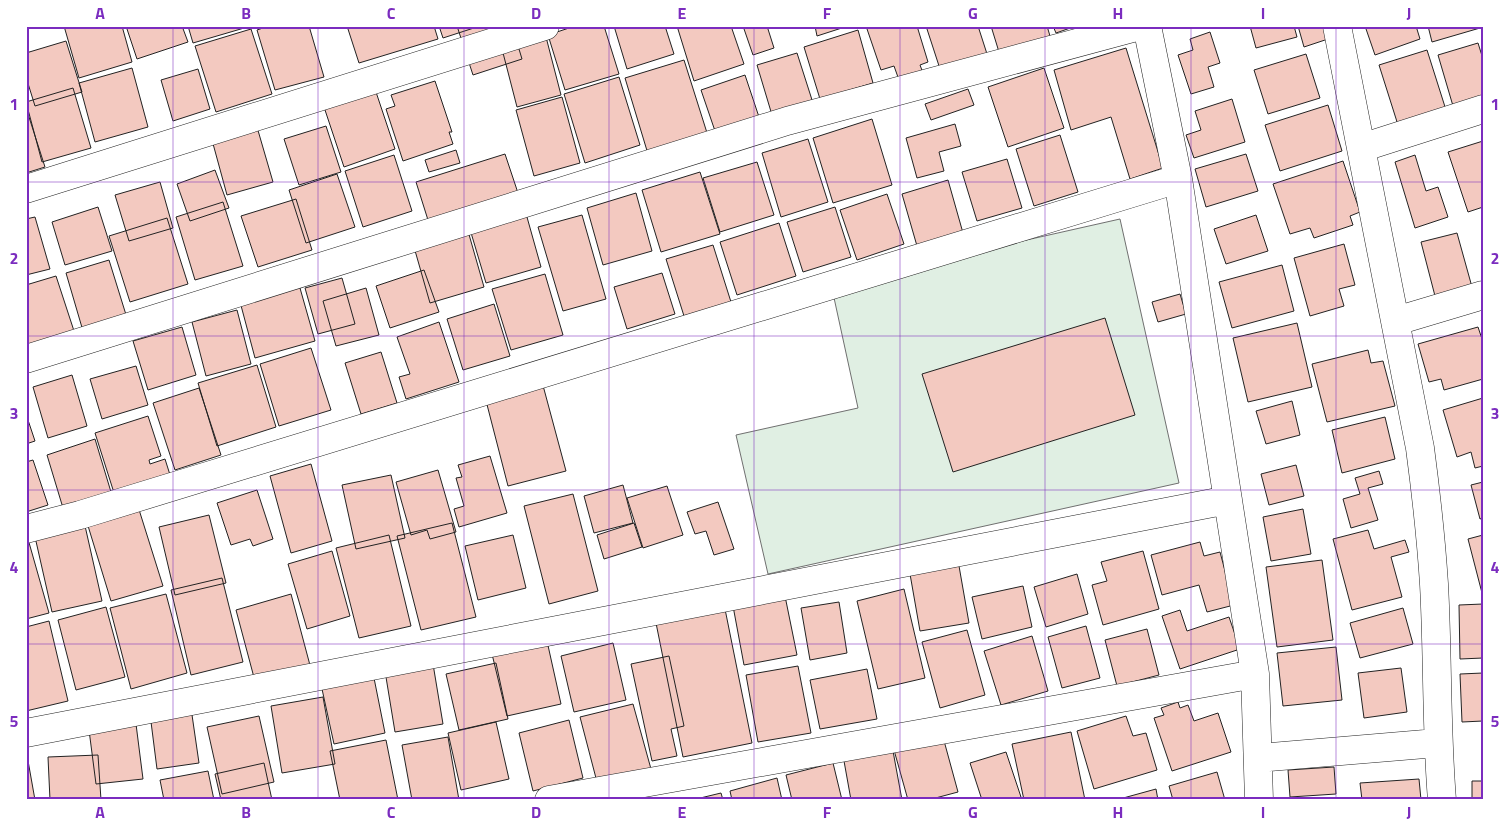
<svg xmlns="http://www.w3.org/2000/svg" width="1509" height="826" viewBox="0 0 1509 826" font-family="'Titillium Web',sans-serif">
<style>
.green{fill:#e0efe3;stroke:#6f6f6f}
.building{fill:#f3c9c0;stroke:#222}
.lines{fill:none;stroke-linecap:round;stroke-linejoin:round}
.minor-casing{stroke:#222;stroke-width:29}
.minor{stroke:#fff;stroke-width:28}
.grid{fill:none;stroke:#7b2cbf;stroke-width:1;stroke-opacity:0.55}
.neatline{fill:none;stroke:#7b2cbf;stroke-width:2}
.grid-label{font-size:16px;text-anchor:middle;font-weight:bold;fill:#7b2cbf}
</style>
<rect width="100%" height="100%" fill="#fff"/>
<path class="green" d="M1120,219L1179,483L768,574L736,435L858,408L831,284Z"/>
<path class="building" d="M64,26H122L132,62L79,78Z
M126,26H182L188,42L137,59Z
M188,26H251L193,43Z
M269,26H309L324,77L275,90L257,30Z
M347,26H434L438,39L359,63Z
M439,26H480L443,38Z
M457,26H512L522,59L473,75Z
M575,26H604L619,74L565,90L548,35Z
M614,26H665L674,54L627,69Z
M677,26H731L744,64L694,81Z
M743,26H767L774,48L753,55Z
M815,26H848L817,36Z
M866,26H917L928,62L920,65L923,73L899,80L894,66L881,70Z
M926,26H978L988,57L941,72Z
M991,26H1047L1050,36L999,52Z
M1053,26H1076L1056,33Z
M1250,26H1294L1297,37L1256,48Z
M1298,26H1323L1328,39L1304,47Z
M1365,26H1416L1420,39L1375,55Z
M1428,26H1480V28L1432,42Z
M251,29L272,94L216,112L195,46Z
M858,30L873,83L820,99L804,47Z
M1210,32L1220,63L1208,67L1214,87L1191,94L1178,55L1193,50L1190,39Z
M546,37L561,95L517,107L502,49Z
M66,41L82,92L35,106L26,77V53Z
M1478,43L1483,59V97L1453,106L1438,55Z
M1126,48L1163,168L1130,179L1111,117L1071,130L1054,70Z
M1427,50L1446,110L1398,125L1379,65Z
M797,53L813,103L772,115L757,65Z
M1306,54L1320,98L1268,114L1254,70Z
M684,60L708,136L648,154L625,78Z
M132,68L148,127L95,142L79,83Z
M1044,68L1064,128L1008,147L988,87Z
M198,69L210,109L173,121L161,80Z
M745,75L759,117L715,131L701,90Z
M619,77L640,145L585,163L564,94Z
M435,81L452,132H449L453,144L403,161L386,109L395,106L391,95Z
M73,88L91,148L42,162L26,102Z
M375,89L395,149L344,167L324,107Z
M968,89L974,105L931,120L925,104Z
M562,97L580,163L534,176L516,110Z
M1232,99L1245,142L1194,158L1186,135L1201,130L1195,111Z
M1328,105L1342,151L1280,171L1265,125Z
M28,114L45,167L26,173V115Z
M872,119L892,185L833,203L813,138Z
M955,124L961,146L939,152L944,171L917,178L906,138Z
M326,126L341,172L299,185L284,139Z
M257,127L273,182L227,195L212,140Z
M1060,135L1078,192L1034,206L1016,149Z
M808,139L828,202L781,217L762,153Z
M1483,141V207L1468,212L1448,152Z
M456,150L460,163L429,172L425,160Z
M505,154L520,199L428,220L416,182Z
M1246,154L1258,191L1206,207L1195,169Z
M394,155L412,211L363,227L345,171Z
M1415,155L1426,191L1438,187L1448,217L1415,228L1395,162Z
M1007,159L1022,208L977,221L962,172Z
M1343,161L1360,212L1350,216L1353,225L1314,238L1310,228L1290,234L1273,184Z
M757,162L774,215L720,232L703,178Z
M215,170L229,208L190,221L177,184Z
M700,172L720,234L661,252L642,190Z
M337,174L355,227L306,243L289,190Z
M948,180L963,233L917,246L902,194Z
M160,182L173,228L129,241L115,195Z
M636,193L652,251L603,265L587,208Z
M887,194L904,244L857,260L840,210Z
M296,199L312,250L258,267L241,216Z
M223,202L243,266L195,280L176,217Z
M98,207L112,251L65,265L52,222Z
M835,207L851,257L803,272L787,222Z
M525,210L541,267L486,283L469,226Z
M582,215L606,299L563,311L538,227Z
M1256,215L1268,251L1226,264L1214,229Z
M35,217L50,269L26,275V219Z
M167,218L188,284L130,302L109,236Z
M779,223L796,276L737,295L720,242Z
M468,231L484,287L430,303L414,247Z
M1457,233L1472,287L1435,296L1421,242Z
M1344,244L1355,285L1339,289L1344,306L1310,316L1294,258Z
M713,245L731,302L684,316L666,259Z
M109,260L127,318L83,331L66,273Z
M1282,265L1294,311L1232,328L1219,282Z
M424,270L439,312L390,328L376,286Z
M662,273L675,314L627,329L614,287Z
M545,274L563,335L511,350L492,289Z
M56,276L75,334L29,348L26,341V285Z
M342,278L355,324L318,334L305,288Z
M298,281L315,341L255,358L239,298Z
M366,288L379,335L336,346L323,301Z
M1180,294L1186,314L1158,322L1152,302Z
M494,304L510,356L463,370L447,319Z
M237,310L251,364L206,376L192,322Z
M1105,318L1135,415L953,472L922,374Z
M439,322L459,382L406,399L399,377L410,374L397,337Z
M1297,323L1312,387L1248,402L1233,338Z
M182,327L196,375L148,390L133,341Z
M1478,327L1483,342V379L1444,390L1441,379L1429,382L1418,344Z
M311,348L331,410L279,426L260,364Z
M1368,350L1371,363L1383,361L1395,406L1327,422L1312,364Z
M381,352L397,403L361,414L345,363Z
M257,365L276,427L217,446L198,383Z
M136,366L148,405L102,419L90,379Z
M72,375L87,426L48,438L33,387Z
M541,378L566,471L508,486L484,393Z
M199,388L221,455L175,470L153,403Z
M1483,398V466L1475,468L1471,452L1457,457L1443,410Z
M1292,401L1300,435L1266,444L1256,411Z
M26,414L35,441L26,444Z
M148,416L161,456L149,460L150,464L165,459L171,478L115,496L95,433Z
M1385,417L1395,459L1342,473L1332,430Z
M95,439L111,492L63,508L47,455Z
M490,456L507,513L459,527L454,509L464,506L456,478L462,477L458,465Z
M33,460L48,505L26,512V462Z
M311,464L332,541L291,553L270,476Z
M1296,465L1304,496L1269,505L1261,474Z
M438,470L456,532L430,539L427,530L411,535L396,482Z
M1379,471L1383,484L1368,488L1378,520L1351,528L1343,499L1360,494L1355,478Z
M391,475L405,538L356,549L342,485Z
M1483,482V518L1480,519L1471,485Z
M623,485L633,523L594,533L584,496Z
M667,486L683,535L643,548L627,498Z
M257,490L273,539L253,546L250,539L231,545L217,503Z
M573,494L598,591L549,604L524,506Z
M136,500L163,586L111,601L85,516Z
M718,502L734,549L714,555L706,531L695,534L687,512Z
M1303,509L1311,554L1271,561L1263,517Z
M209,515L226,583L175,595L159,527Z
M83,517L102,601L52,612L33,528Z
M452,523L476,617L421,630L397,536Z
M634,523L642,547L604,559L597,535Z
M1368,530L1374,549L1405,540L1409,552L1391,557L1402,597L1352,610L1333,539Z
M389,535L411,626L359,638L336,548Z
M513,535L526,588L478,600L465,546Z
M1483,535V593H1482L1468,539Z
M26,539H28L49,613L26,619Z
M1200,542L1204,556L1220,552L1234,605L1207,612L1199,585L1162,595L1151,555Z
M332,551L350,616L307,629L288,564Z
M1143,551L1159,609L1103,625L1092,585L1107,581L1101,562Z
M1322,560L1333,640L1277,647L1266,567Z
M959,566L969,623L920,631L910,574Z
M1077,574L1088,614L1046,627L1034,587Z
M222,578L243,662L191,675L171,590Z
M1023,586L1032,627L982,639L972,597Z
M904,589L925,678L878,689L857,601Z
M166,594L187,673L131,689L110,608Z
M291,594L311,669L256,685L236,610Z
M785,596L797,655L744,665L733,606Z
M839,602L847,653L810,660L801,608Z
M1483,604V658L1460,659L1459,605Z
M106,607L125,677L76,690L58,620Z
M1403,608L1413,644L1360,658L1350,623Z
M725,609L752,743L683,757L656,623Z
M1180,610L1187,631L1229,617L1240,649L1180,669L1162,616Z
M49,621L68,701L26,711V627Z
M1086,626L1100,678L1062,688L1048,637Z
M1147,629L1159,675L1117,686L1105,640Z
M967,630L985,695L940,708L922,642Z
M1032,636L1048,691L1001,705L984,651Z
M547,641L561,704L507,716L492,654Z
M613,643L626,700L574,712L561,656Z
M1336,647L1342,700L1283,706L1277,653Z
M669,656L684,726L671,729L677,756L652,761L631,664Z
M496,663L508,719L459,730L446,674Z
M433,664L443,724L395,732L385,671Z
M798,666L811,733L758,742L746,675Z
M1401,668L1407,712L1364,718L1358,673Z
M867,669L877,719L820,729L810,680Z
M1483,673V721L1462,722L1460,674Z
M374,678L385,733L334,744L322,689Z
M323,697L335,764L282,773L271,706Z
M1178,702L1180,708L1188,705L1194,721L1218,713L1231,752L1172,771L1154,718L1164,715L1161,708Z
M633,704L651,769L597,782L580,717Z
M191,708L199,763L157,769L150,714Z
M259,716L274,782L222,794L207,727Z
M1126,716L1133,736L1146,733L1157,770L1094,789L1077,731Z
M569,720L583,778L533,791L519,733Z
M496,722L509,779L461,790L448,733Z
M136,724L143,779L96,784L89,730Z
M1071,732L1085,800H1024L1012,744Z
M448,737L459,800H412L402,745Z
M943,737L958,792L928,800H908L894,750Z
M386,740L398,800H340L330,751Z
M893,751L902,800H851L844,761Z
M1006,752L1021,797L1012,800H982L970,763Z
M27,755L35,800H26Z
M98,755L101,800H50L48,757Z
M264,763L272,800H221L215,774Z
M833,763L842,800H792L786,775Z
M1334,767L1336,794L1290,797L1288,770Z
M208,771L214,800H164L160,780Z
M1217,772L1225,800H1173L1169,786Z
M777,778L782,800H732L730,791Z
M1419,779L1421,800H1362L1360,783Z
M1472,781H1483V800H1472Z
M1156,789L1158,800H1116Z
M721,793L723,800H692Z"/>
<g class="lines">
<defs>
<path id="minor" d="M1147,26L1178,179L1255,674L1259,800
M1337,26L1420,448C1426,493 1431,538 1434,584C1438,656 1436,728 1442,800
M1361,148L1483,109
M26,189L545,26
M1396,321L1483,295
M26,359L787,121L1140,26
M26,529L80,515L1178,179
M26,733L1228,500
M1259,758L1437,743
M549,800L1255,674"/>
</defs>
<use href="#minor" class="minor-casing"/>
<use href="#minor" class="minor"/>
</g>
<path class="grid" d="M173,26V800M318,26V800M464,26V800M609,26V800M754,26V800M900,26V800M1045,26V800M1191,26V800M1336,26V800M26,182H1483M26,336H1483M26,490H1483M26,644H1483"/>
<rect width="1509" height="826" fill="none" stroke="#ffffff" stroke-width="55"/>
<rect x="28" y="28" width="1454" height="770" class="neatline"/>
<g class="grid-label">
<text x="100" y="19">A</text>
<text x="246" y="19">B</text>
<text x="391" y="19">C</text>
<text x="536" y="19">D</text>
<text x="682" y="19">E</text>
<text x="827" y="19">F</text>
<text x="973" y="19">G</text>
<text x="1118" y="19">H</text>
<text x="1263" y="19">I</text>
<text x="1409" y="19">J</text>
<text x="14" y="110">1</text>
<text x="1495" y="110">1</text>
<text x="14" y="264">2</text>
<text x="1495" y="264">2</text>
<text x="14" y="419">3</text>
<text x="1495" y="419">3</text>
<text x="14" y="573">4</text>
<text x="1495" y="573">4</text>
<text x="14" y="727">5</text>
<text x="1495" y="727">5</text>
<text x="100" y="818">A</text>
<text x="246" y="818">B</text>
<text x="391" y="818">C</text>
<text x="536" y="818">D</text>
<text x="682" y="818">E</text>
<text x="827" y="818">F</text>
<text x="973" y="818">G</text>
<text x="1118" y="818">H</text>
<text x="1263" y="818">I</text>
<text x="1409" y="818">J</text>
</g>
</svg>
